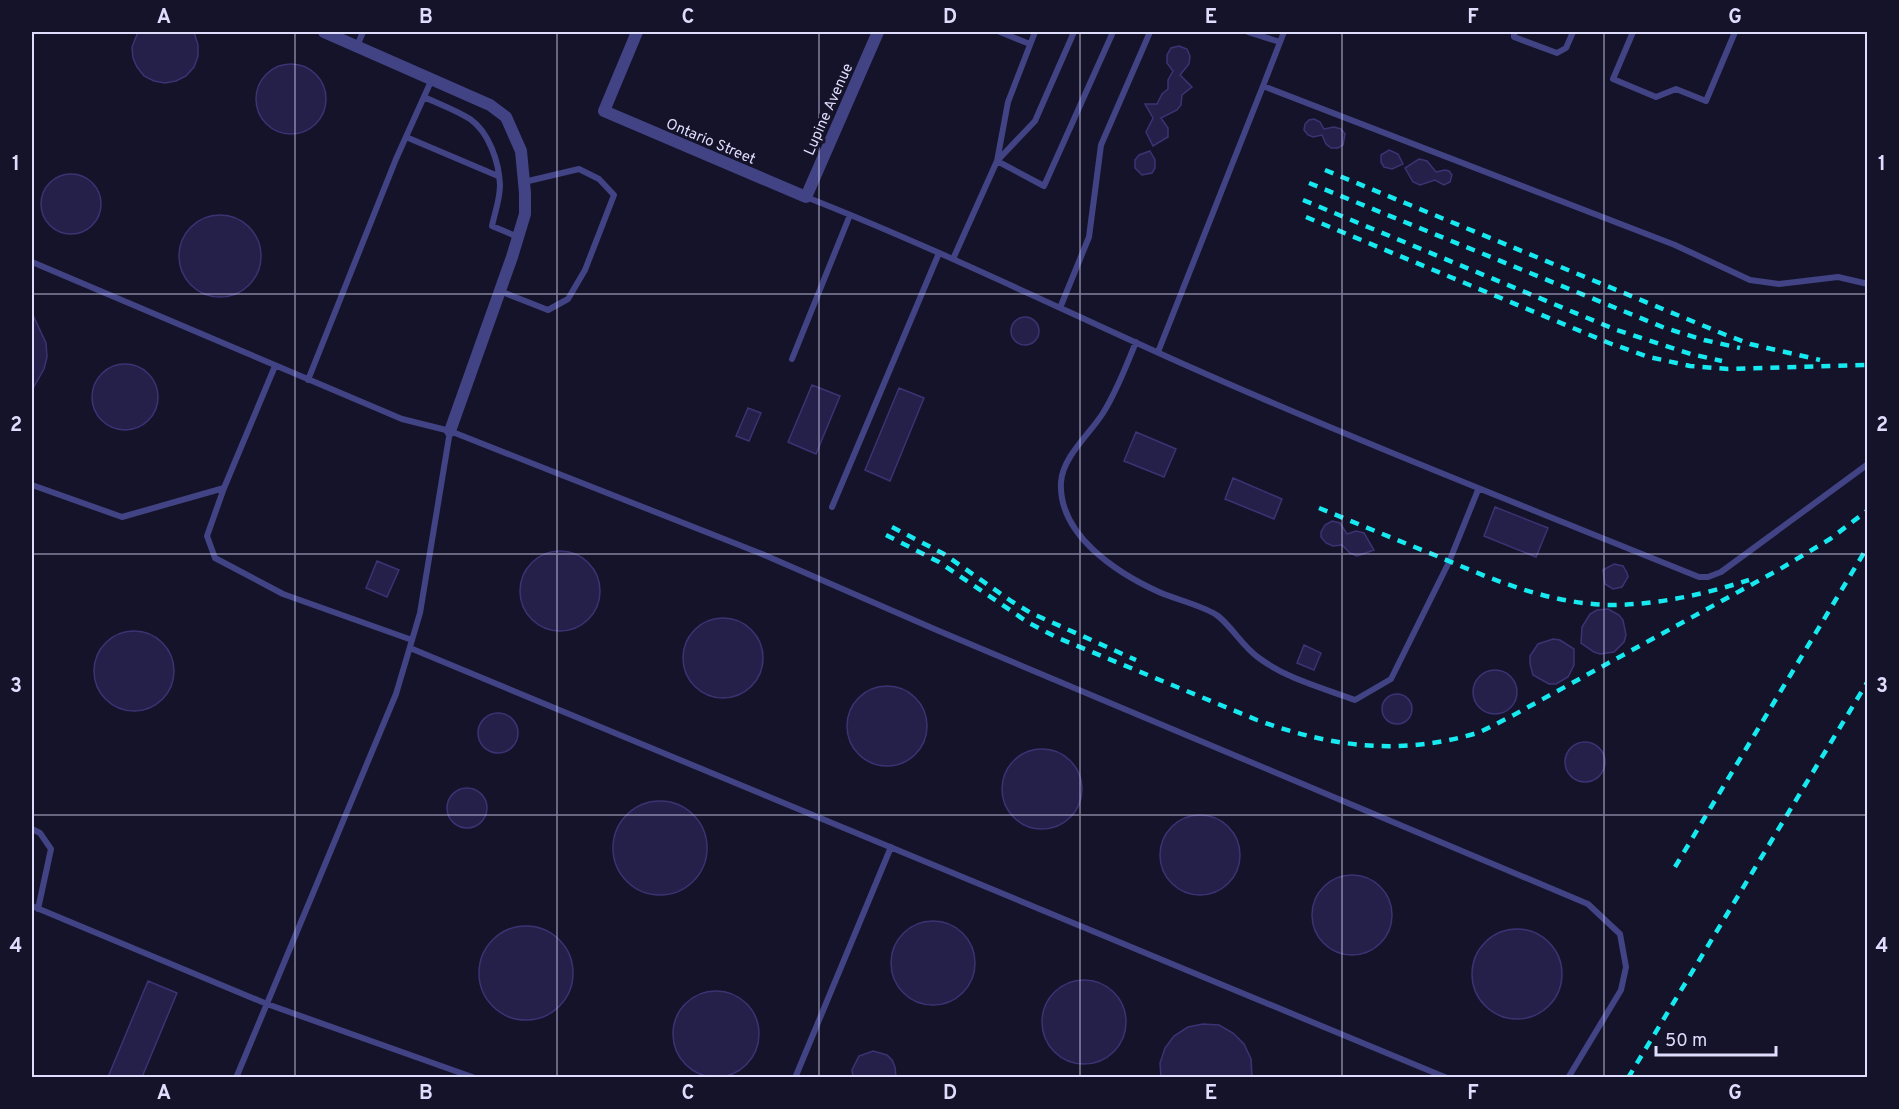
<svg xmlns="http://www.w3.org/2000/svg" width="1899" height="1109" viewBox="0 0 1899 1109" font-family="Overpass,sans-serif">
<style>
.building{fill:#252049;stroke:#3b3374;stroke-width:1.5}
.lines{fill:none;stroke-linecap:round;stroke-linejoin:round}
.service{stroke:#414385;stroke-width:6}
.minor{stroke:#414385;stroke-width:12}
.rail{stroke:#16eaf0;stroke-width:4.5;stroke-dasharray:9 8;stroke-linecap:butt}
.grid{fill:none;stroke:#deddfd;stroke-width:1.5;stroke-opacity:0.55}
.labels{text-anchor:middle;stroke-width:6;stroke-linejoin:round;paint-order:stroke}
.street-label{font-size:15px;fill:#deddfd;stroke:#151329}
.neatline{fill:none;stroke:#deddfd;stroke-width:2}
.grid-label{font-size:20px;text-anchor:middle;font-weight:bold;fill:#deddfd}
</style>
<rect width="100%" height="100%" fill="#151329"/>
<path class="building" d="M138,32H194L198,45V56L194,67L186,76L176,81L165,83L154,81L144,76L137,67L133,58L132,47Z
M1179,46L1187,49L1190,56L1189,64L1180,75L1192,87L1182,95L1181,105L1177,110L1161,118L1168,128V137L1153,146L1146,132L1153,118L1145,104H1157L1162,94L1168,89V80L1173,71L1167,63V55L1171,48Z
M256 99a35 35 0 1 1 70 0a35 35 0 1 1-70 0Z
M1314,119L1320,122L1324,129L1334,127L1341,129L1345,134L1343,145L1338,148H1331L1326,144L1322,135L1313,137L1308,135L1304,130L1305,124L1309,120Z
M1389,150L1398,154L1403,164L1392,169L1384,167L1381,162V155Z
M1150,151L1155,160V168L1152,173L1142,175L1135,168V160L1139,155Z
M1419,159L1427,161L1436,172L1445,170L1449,171L1452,175L1450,182L1444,185L1435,180L1420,185L1413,182L1405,168Z
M41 204a30 30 0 1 1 60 0a30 30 0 1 1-60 0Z
M179 256a41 41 0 1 1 82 0a41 41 0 1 1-82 0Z
M32,313L46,343L47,357L44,369L32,390Z
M1011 331a14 14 0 1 1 28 0a14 14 0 1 1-28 0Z
M92 397a33 33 0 1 1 66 0a33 33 0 1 1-66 0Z
M812,385L840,396L816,454L788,442Z
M899,388L924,398L890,481L865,470Z
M748,408L761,413L749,441L736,436Z
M1136,432L1176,449L1164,477L1124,461Z
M1233,478L1282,499L1274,519L1225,499Z
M1495,507L1548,528L1536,557L1484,536Z
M1332,521L1340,523L1347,534L1356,531L1364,533L1374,550L1357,556L1350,553L1342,545L1333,546L1326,543L1321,537V532L1325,525Z
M520 591a40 40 0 1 1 80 0a40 40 0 1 1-80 0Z
M377,561L399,570L387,597L366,588Z
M1614,564L1623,566L1627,573L1628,577L1622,587L1613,589L1605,584L1603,570Z
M1608,609L1619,615L1623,620L1626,635L1624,642L1614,652L1600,654L1594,652L1581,643L1582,627L1590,614L1597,610Z
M683 658a40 40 0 1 1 80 0a40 40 0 1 1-80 0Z
M94 671a40 40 0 1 1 80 0a40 40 0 1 1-80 0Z
M1553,639L1560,640L1574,649V665L1568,677L1556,684H1549L1533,675L1530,664V656L1538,644Z
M1304,645L1321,653L1314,670L1297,663Z
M1473 692a22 22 0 1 1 44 0a22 22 0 1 1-44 0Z
M847 726a40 40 0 1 1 80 0a40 40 0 1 1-80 0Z
M1382 709a15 15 0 1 1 30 0a15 15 0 1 1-30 0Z
M478 733a20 20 0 1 1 40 0a20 20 0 1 1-40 0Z
M1565 762a20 20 0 1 1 40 0a20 20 0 1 1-40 0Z
M1002 789a40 40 0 1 1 80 0a40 40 0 1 1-80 0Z
M447 808a20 20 0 1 1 40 0a20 20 0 1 1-40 0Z
M613 848a47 47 0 1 1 94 0a47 47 0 1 1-94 0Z
M1160 855a40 40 0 1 1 80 0a40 40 0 1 1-80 0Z
M1312 915a40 40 0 1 1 80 0a40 40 0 1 1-80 0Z
M891 963a42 42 0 1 1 84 0a42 42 0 1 1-84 0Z
M479 973a47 47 0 1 1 94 0a47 47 0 1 1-94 0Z
M1472 974a45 45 0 1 1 90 0a45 45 0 1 1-90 0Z
M1042 1022a42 42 0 1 1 84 0a42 42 0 1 1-84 0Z
M148,981L177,993L142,1077H108Z
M673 1034a43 43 0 1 1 86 0a43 43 0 1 1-86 0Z
M1203,1024L1219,1025L1233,1033L1244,1044L1251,1059L1252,1077H1161L1160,1063L1165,1048L1174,1036L1188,1027Z
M873,1051L887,1055L892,1060L895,1067L896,1077H853L852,1070L859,1056Z"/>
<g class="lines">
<path class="service" d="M1000,32L1030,44
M1248,32L1280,42
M1514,32V37L1557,53L1566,48L1573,32
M1633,32L1613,79L1656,97L1676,89L1706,101L1735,32
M357,46L363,32
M1263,86L1284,32
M424,97C439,104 456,110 470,119C489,132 499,162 500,185C500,199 495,212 492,226L518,237
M406,137L498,176
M997,161L1044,186L1113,32
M997,161L1035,121L1074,32
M806,197C933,247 1056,307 1181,363C1352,439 1526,507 1699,577H1708L1721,572L1868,464
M953,259L997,161L1008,102L1035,32
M32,262L402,419L450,431L762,554L939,631L1588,904L1620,934L1626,967L1621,990L1568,1078
M500,291L548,310L568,299L585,270L614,195L599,179L579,169L524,182
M1060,308L1089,237L1101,145L1150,32
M1136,342C1126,366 1117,391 1103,413C1090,434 1063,456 1061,482C1058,535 1117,573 1159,592C1174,599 1205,606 1218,616C1233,628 1243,647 1259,658C1287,679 1323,688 1355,700L1391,679L1449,562L1478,490
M1158,352L1263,86L1675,245L1750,280L1779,284L1838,277L1868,284
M792,359L850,215
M308,380L396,159L432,79
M32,485L122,517L224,488L275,366
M224,488L207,536L215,558L283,594L412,640
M832,507L939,253
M410,648L1447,1078
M32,829L40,833L51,849L38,909
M32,906L267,1004L475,1078
M236,1078L396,694L420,613L450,431
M795,1078L891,847"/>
<path class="minor" d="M324,32L490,105L506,117L521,151L525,193V214L512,257L450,431
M637,32L604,111L806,197L878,32"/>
<path class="rail" d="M1325,170L1726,335L1750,344L1820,360
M1309,183L1665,328L1704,340L1740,348
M1303,200L1614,329L1691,354L1722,361
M1306,217L1609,343L1649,357L1690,366L1728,369L1868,365
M1319,508C1358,524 1397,540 1437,556C1493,580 1552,605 1615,605C1661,604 1705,594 1749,580
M892,527L944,554L1011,601L1031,613L1136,660
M886,535L939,562L1029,623L1058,638L1257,720C1331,747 1400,756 1477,733C1488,729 1499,722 1510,717L1780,569L1830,539L1868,510
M1675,867L1868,546
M1628,1078L1868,681"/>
</g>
<path class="grid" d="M295,32V1078M557,32V1078M819,32V1078M1080,32V1078M1342,32V1078M1604,32V1078M32,294H1868M32,554H1868M32,815H1868"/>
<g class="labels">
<g class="street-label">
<text transform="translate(828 109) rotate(-66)" y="5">Lupine Avenue</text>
<text transform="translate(711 141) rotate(23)" y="5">Ontario Street</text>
</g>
</g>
<rect width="1899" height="1109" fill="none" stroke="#151329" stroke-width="66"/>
<path d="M1656 1046v9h120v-9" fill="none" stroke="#deddfd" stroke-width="3"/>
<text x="1665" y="1046" font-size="18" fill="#deddfd" stroke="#151329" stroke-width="4.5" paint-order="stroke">50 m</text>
<rect x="33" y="33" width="1833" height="1043" class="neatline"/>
<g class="grid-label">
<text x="164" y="23">A</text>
<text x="426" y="23">B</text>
<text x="688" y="23">C</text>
<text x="950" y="23">D</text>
<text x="1211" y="23">E</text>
<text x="1473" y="23">F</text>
<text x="1735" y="23">G</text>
<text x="16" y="170">1</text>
<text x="1882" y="170">1</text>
<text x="16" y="431">2</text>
<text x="1882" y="431">2</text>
<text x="16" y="692">3</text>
<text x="1882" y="692">3</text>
<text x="16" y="952">4</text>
<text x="1882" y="952">4</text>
<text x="164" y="1099">A</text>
<text x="426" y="1099">B</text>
<text x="688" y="1099">C</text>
<text x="950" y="1099">D</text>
<text x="1211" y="1099">E</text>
<text x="1473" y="1099">F</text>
<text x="1735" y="1099">G</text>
</g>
</svg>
